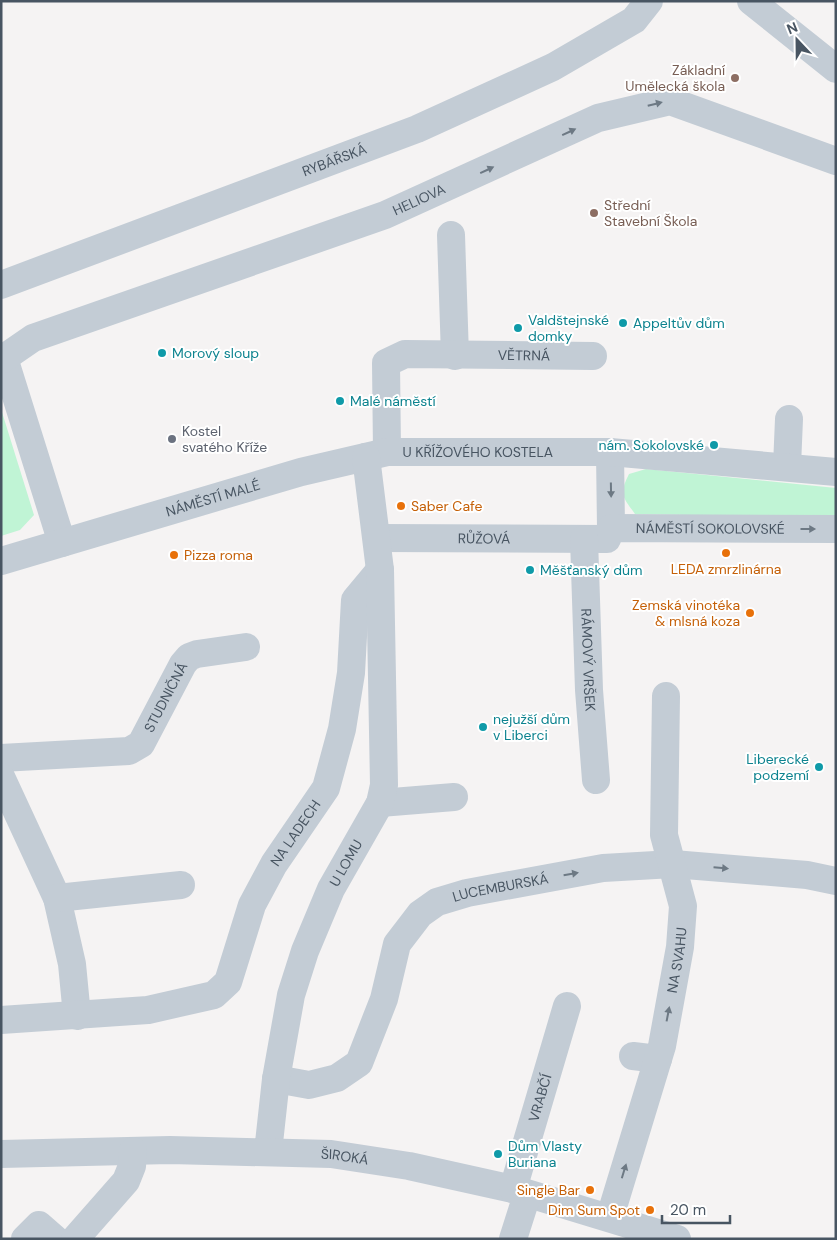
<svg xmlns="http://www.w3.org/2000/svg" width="837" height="1240" viewBox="0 0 837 1240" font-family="'DM Sans',sans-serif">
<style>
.green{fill:#c0f4d5}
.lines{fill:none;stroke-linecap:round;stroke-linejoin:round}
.minor{stroke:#c3ccd5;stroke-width:28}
.oneway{fill:#6d7984}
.education-dot{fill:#8d6e63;stroke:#fff;stroke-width:2}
.culture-dot{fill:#0f9aa8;stroke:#fff;stroke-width:2}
.worship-dot{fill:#6b7280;stroke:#fff;stroke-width:2}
.food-dot{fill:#e8710a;stroke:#fff;stroke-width:2}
.labels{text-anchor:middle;stroke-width:4;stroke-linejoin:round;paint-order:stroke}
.education-label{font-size:14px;fill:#785e54;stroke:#fff;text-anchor:end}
.street-label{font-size:14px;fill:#485562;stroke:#fff}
.culture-label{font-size:14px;fill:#0d838f;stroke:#fff;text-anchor:start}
.worship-label{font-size:14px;fill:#5b616d;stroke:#fff;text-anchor:start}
.food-label{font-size:14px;fill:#c56008;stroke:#fff;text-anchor:end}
</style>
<rect width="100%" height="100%" fill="#f5f3f3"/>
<path class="green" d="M1,409L34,515L20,530L1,536Z
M646,469L836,488V518L635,514C622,496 619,494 629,474Z"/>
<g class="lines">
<g class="minor">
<path d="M751,1L836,69"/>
<path d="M451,235L455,356"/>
<path id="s1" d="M1,285L417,129L553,67L634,20L649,1"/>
<path d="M4,358L62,543"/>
<path id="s2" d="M1,360L33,338L385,215L598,118L670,101L836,161"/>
<path id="s3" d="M387,452L386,363L405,354L593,356"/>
<path d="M610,452L611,528"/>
<path d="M787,466L789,419"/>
<path id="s4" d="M378,538L607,539L611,528L836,529"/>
<path id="s5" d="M584,539L589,690L596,780"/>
<path id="s6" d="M1,561L301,472L387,452H610L836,472"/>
<path id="s7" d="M1,758L129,751L141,744L183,664L189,657L197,654L246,647"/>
<path d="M1,777L57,898L72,964L77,1016"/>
<path d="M380,803L454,797"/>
<path d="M57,898L181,885"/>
<path id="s8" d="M1,1020L148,1010L214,995L228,982L252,905L274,864L326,788L342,729L351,673L355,600L380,570"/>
<path d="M633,1056L658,1059"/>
<path id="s9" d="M276,1079L309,1085L337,1078L359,1063L384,999L397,944L420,914L437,902L467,893L603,868L673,864L807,875L836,881"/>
<path id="s10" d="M268,1152L276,1079L291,995L305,951L331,889L380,803L384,785L380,570L366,457"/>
<path id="s11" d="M1,1154L170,1150L331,1154L409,1166L513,1189L677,1239"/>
<path id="s12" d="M513,1189L567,1006"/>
<path id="s13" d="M610,1217L662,1046L680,947L683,906L664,835L666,696"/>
<path d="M25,1239L39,1225L55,1239"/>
<path d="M75,1239L126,1181L132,1166L133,1151"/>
<path d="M513,1239L527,1195"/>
</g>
</g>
<defs><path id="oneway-solid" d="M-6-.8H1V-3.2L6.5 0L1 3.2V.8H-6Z" transform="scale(1.25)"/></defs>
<g class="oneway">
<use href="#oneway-solid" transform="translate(655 104) rotate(-14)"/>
<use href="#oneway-solid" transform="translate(569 132) rotate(-25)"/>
<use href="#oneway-solid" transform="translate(487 170) rotate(-25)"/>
<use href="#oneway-solid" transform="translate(611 490) rotate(89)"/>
<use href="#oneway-solid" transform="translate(808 529)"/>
<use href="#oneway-solid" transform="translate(721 868) rotate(5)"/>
<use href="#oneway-solid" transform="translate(571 874) rotate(-10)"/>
<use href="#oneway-solid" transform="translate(668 1014) rotate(-79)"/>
<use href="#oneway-solid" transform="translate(624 1171) rotate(-73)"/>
</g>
<g class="education-dot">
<circle cx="735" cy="78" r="5"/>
<circle cx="594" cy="213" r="5"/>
</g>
<g class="culture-dot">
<circle cx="623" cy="323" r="5"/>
<circle cx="518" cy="328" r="5"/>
<circle cx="162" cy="353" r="5"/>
<circle cx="340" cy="401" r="5"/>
<circle cx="714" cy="445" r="5"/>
<circle cx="530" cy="570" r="5"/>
<circle cx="483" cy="727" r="5"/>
<circle cx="819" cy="767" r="5"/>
<circle cx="498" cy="1154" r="5"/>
</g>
<circle class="worship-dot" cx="172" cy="439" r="5"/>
<g class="food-dot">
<circle cx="401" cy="506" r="5"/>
<circle cx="726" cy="553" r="5"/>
<circle cx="174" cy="555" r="5"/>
<circle cx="750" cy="613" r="5"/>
<circle cx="590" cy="1190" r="5"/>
<circle cx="650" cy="1210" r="5"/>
</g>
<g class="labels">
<g class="education-label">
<text x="725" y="75">Základní<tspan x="725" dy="16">Umělecká škola</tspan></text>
<text x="604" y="210" text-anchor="start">Střední<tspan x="604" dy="16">Stavební Škola</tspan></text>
</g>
<g class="street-label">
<text dy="5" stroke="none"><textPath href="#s1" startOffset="356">RYBÁŘSKÁ</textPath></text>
<text dy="5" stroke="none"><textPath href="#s2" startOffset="449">HELIOVA</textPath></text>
<text dy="5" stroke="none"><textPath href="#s3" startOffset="229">VĚTRNÁ</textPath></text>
<text dy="5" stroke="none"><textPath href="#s6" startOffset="492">U KŘÍŽOVÉHO KOSTELA</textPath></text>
<text dy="5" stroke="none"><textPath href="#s6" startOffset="221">NÁMĚSTÍ MALÉ</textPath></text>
<text dy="5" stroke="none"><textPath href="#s4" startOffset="340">NÁMĚSTÍ SOKOLOVSKÉ</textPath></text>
<text dy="5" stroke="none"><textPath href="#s4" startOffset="106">RŮŽOVÁ</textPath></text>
<text dy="5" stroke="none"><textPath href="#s5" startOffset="121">RÁMOVÝ VRŠEK</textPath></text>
<text dy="5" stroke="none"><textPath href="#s7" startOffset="195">STUDNIČNÁ</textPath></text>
<text dy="5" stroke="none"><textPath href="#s8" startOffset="399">NA LADECH</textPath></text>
<text dy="5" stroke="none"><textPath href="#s10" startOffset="302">U LOMU</textPath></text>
<text dy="5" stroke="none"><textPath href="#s9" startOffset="338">LUCEMBURSKÁ</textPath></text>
<text dy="5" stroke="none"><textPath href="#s13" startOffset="266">NA SVAHU</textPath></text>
<text dy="5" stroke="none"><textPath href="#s12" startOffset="95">VRABČÍ</textPath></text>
<text dy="5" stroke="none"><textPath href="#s11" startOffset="344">ŠIROKÁ</textPath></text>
</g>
<g class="culture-label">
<text x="528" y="325">Valdštejnské<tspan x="528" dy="16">domky</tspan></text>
<text x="633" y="328">Appeltův dům</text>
<text x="172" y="358">Morový sloup</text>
<text x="350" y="406">Malé náměstí</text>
<text x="704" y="450" text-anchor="end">nám. Sokolovské</text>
<text x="540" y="575">Měšťanský dům</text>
<text x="493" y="724">nejužší dům<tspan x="493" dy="16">v Liberci</tspan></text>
<text x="809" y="764" text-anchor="end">Liberecké<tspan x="809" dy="16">podzemí</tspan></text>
<text x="508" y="1151">Dům Vlasty<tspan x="508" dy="16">Buriana</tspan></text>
</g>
<g class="worship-label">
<text x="182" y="436">Kostel<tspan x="182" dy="16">svatého Kříže</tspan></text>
</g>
<g class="food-label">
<text x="411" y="511" text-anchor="start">Saber Cafe</text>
<text x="184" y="560" text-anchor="start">Pizza roma</text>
<text x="726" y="574" text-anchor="middle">LEDA zmrzlinárna</text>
<text x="740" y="610">Zemská vinotéka<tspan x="740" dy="16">&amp; mlsná koza</tspan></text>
<text x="580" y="1195">Single Bar</text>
<text x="640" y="1215">Dim Sum Spot</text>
</g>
</g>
<rect width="837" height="1240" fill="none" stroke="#485562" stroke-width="5"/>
<g transform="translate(797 40) rotate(338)" stroke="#ffffff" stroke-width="4" paint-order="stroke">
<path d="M0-4L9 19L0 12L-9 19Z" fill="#485562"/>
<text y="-8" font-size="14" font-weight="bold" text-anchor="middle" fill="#485562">N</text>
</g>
<path d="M662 1215v8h68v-8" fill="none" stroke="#485562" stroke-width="2.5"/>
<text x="670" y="1215" font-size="15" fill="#485562" stroke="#ffffff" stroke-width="4" paint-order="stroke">20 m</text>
</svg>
